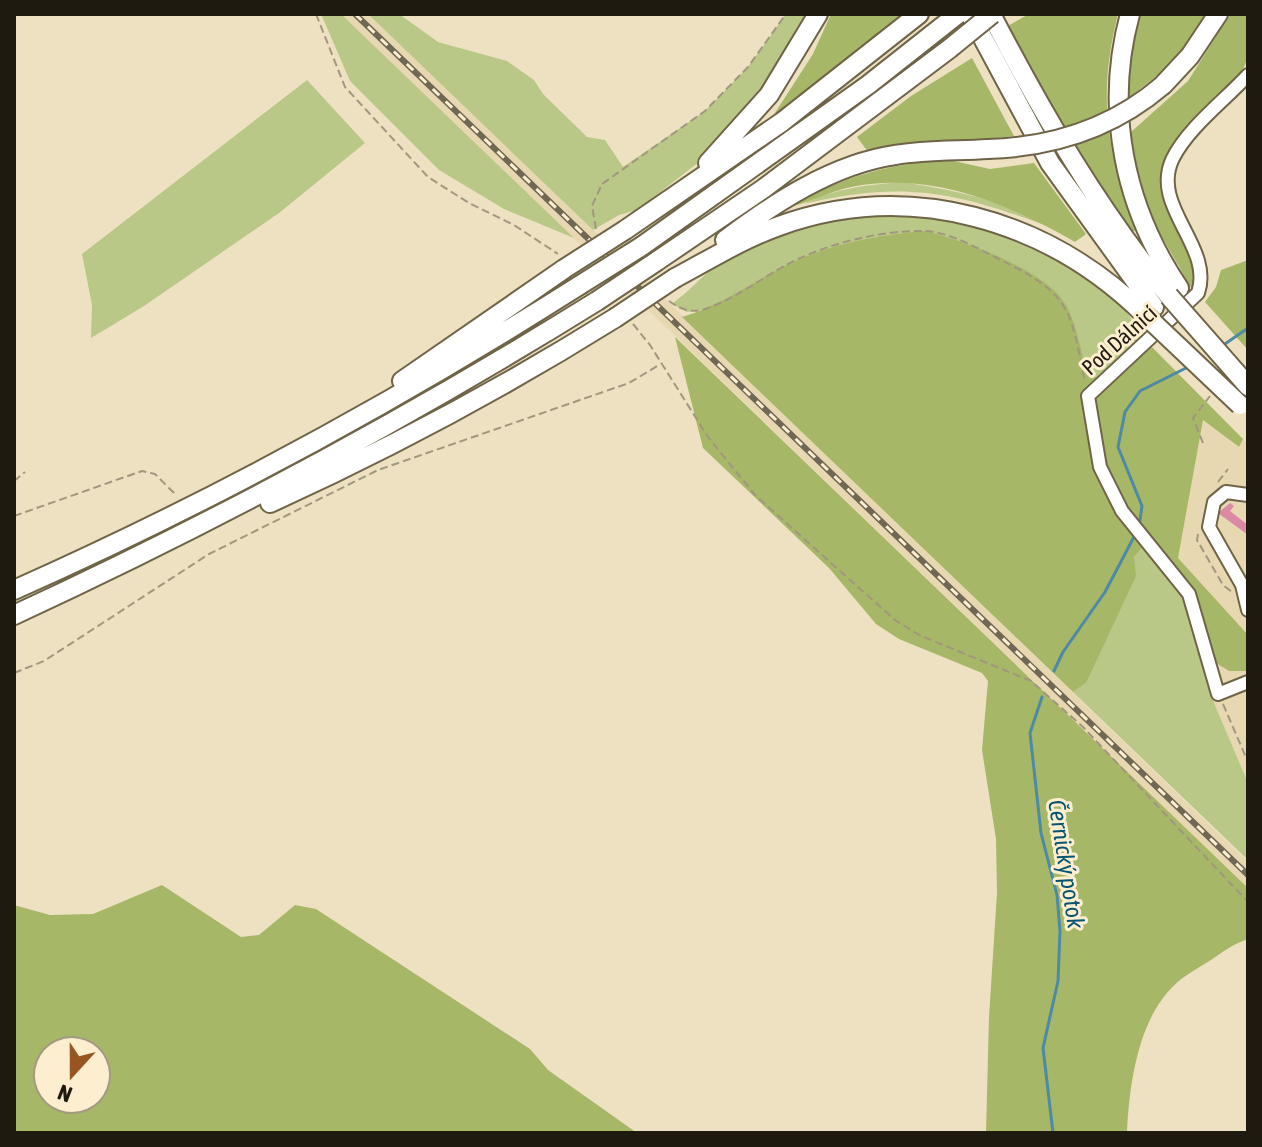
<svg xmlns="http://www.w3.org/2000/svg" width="1262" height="1147" viewBox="0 0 1262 1147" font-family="'Asap Condensed',sans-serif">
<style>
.built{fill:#e8d8b2}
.green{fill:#b9c887}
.forest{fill:#a7b768;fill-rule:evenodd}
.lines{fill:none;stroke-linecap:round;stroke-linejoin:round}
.stream{stroke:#4c8aa5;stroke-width:3}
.building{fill:#dc89a5}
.minor-casing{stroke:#6f6448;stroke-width:16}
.highway-casing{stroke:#6f6448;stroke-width:22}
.path{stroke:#a1977f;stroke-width:2;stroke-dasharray:8 4;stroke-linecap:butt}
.minor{stroke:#fff;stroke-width:12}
.highway{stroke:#fff;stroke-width:18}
.rail-casing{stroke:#706855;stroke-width:6}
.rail{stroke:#fceecf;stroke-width:3;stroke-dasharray:9;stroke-linecap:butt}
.highway-bridge-casing{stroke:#6f6448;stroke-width:22;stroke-linecap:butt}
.highway-bridge{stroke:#fff;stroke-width:18}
.labels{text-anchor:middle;stroke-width:6;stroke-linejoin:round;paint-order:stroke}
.street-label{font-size:22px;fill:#1f1a0f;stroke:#fceecf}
.water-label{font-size:24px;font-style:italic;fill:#065470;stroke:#fceecf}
</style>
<rect width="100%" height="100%" fill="#eee1c2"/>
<path class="built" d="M341,14H368L738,369L1248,862V888Z
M1203,419L1238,447L1243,439L1248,443V783L1209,691L1183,597L1173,583Z"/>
<path class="green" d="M321,14H341L574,238L504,209L439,170L350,81Z
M368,14H399L438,42L507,61L534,80L543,94L587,137L605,140L623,167L705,111L748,67L786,14H809L780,69L704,158L637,210L619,215L593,230Z
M307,80L365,143L279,213L144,306L91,338L92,305L82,254Z
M902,182C957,191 996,198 1045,225C950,191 904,181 803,204C836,188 867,185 902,182Z
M871,214C956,216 1064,241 1124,309C1131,317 1138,330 1144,339L1105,374L1095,377L1086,370L1063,300L793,262L707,309L687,312L672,304C691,290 705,273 723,259C757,231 828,220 871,214Z
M1144,544L1183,597L1209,691L1248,783V860L1073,692L1086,683L1134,557Z"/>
<path class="forest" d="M831,14H904L773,116L813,54Z
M1029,14H1118C1097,97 1107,152 1136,231H1129L1079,156L1006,27Z
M1140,14H1210L1183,55L1127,99L1129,68Z
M1230,14H1248C1248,27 1251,45 1248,57C1235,100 1177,124 1164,162C1149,208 1202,246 1193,291L1147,211L1137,178L1131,132L1188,81Z
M972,58L1014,136L868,152L857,137L911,96Z
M949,160L990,169L1034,163L1086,234L1075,242C1006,203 932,171 851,187C831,191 813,201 793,206C843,176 891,163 949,160Z
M925,231C964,241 1037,267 1062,299C1076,318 1080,348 1086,369L1095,377L1105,374L1144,339L1243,439L1239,447L1203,420L1178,558L1248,635V671H1229L1216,663L1193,587L1158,544H1145L1134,557L1136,576L1086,683L1073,692L682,317C722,305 755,280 793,262C835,243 880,235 925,231Z
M1248,260V350L1205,302L1216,287L1221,270Z
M675,337L1248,888V939C1233,944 1224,951 1211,960C1195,970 1179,978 1167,993C1137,1028 1129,1088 1127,1133H986L989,1017L997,893L996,839L982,750L988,681L982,673L899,639L876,624L829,568L703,448Z
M162,885L241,937L259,935L295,905L316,909L530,1049L548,1070L637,1133H14V905L50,915L93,914ZM48,1051H96V1099H48Z"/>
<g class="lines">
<path class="stream" d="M1222,346L1248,328
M1139,527L1142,506L1118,447L1125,412L1140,391L1188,367
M1054,671L1063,652L1105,592L1136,533
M1042,697L1030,733L1041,833L1057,895L1060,931L1058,981L1043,1048L1053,1133"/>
</g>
<path class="building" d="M1230,503L1234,506L1230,511L1248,525V535L1218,513Z"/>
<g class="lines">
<defs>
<path id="minor" d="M1248,75C1224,101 1189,127 1173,158C1149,206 1214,246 1198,293L1088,396L1100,467L1122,511L1189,594L1218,694L1248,682
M1248,495L1226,492L1214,502L1209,527L1242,585L1248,610"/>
<path id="highway" d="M970,14L1050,163L1154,307
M991,14C1042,113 1098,209 1169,296
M1130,14C1104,109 1124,207 1179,288
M1163,85L1190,56L1218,14
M708,163L769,95L818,14
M625,230L782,122L919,14
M725,240C774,203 833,164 895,155C926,150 958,151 988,149
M642,246L868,85L958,14
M657,261L763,189L949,49
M675,278C709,260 742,239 779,226C909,179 1047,219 1144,314
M402,381L564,269
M270,503C389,449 503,388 615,318
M14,590C210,503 399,400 580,285
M14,615C215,522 409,418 597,301"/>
</defs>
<use href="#minor" class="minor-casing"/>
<use href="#highway" class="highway-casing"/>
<path class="path" d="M316,14L345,87L428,177L469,203L514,225L558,254
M596,229L592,206L602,184L705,111L748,67L786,14
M669,301C681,310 694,314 708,308C736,298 762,278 788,264C826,244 881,230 924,231C949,232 975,247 997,258C1070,294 1070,305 1085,383
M633,324L650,345L708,437L755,495L895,620L919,635L1031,681L1083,727L1248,902
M1203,443L1193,418L1210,396
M14,481L25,472
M1218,482L1228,469
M14,516L142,471L155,474L177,496
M1198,534L1197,540L1223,585L1232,592
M14,673L44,661L209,554L378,470L629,383L659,365
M1223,704L1248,762"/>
<use href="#minor" class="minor"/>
<use href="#highway" class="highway"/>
<defs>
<path id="rail" d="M355,14L1248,875"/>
</defs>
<use href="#rail" class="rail-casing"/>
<use href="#rail" class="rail"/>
<defs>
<path id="highway-bridge" d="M949,49L992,14
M988,149C1054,147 1113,128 1163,85
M564,269L625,230
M580,285L642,246
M1169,296L1248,386
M597,301L657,261
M1144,314L1240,405
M615,318L675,278"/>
</defs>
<use href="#highway-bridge" class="highway-bridge-casing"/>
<use href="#highway-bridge" class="highway-bridge"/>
</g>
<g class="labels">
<g class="street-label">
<text transform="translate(1119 340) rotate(-42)" y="8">Pod Dálnicí</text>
</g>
<g class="water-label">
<text transform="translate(1066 864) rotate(81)" y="8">Černický potok</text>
</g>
</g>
<rect width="1262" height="1147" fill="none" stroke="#1f1a0f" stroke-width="32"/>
<g transform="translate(72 1075) rotate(201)"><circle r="38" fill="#fceecf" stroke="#a49982" stroke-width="2"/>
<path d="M0-6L14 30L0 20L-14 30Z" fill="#975522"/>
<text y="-12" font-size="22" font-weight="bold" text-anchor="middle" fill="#1f1a0f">N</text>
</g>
</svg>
